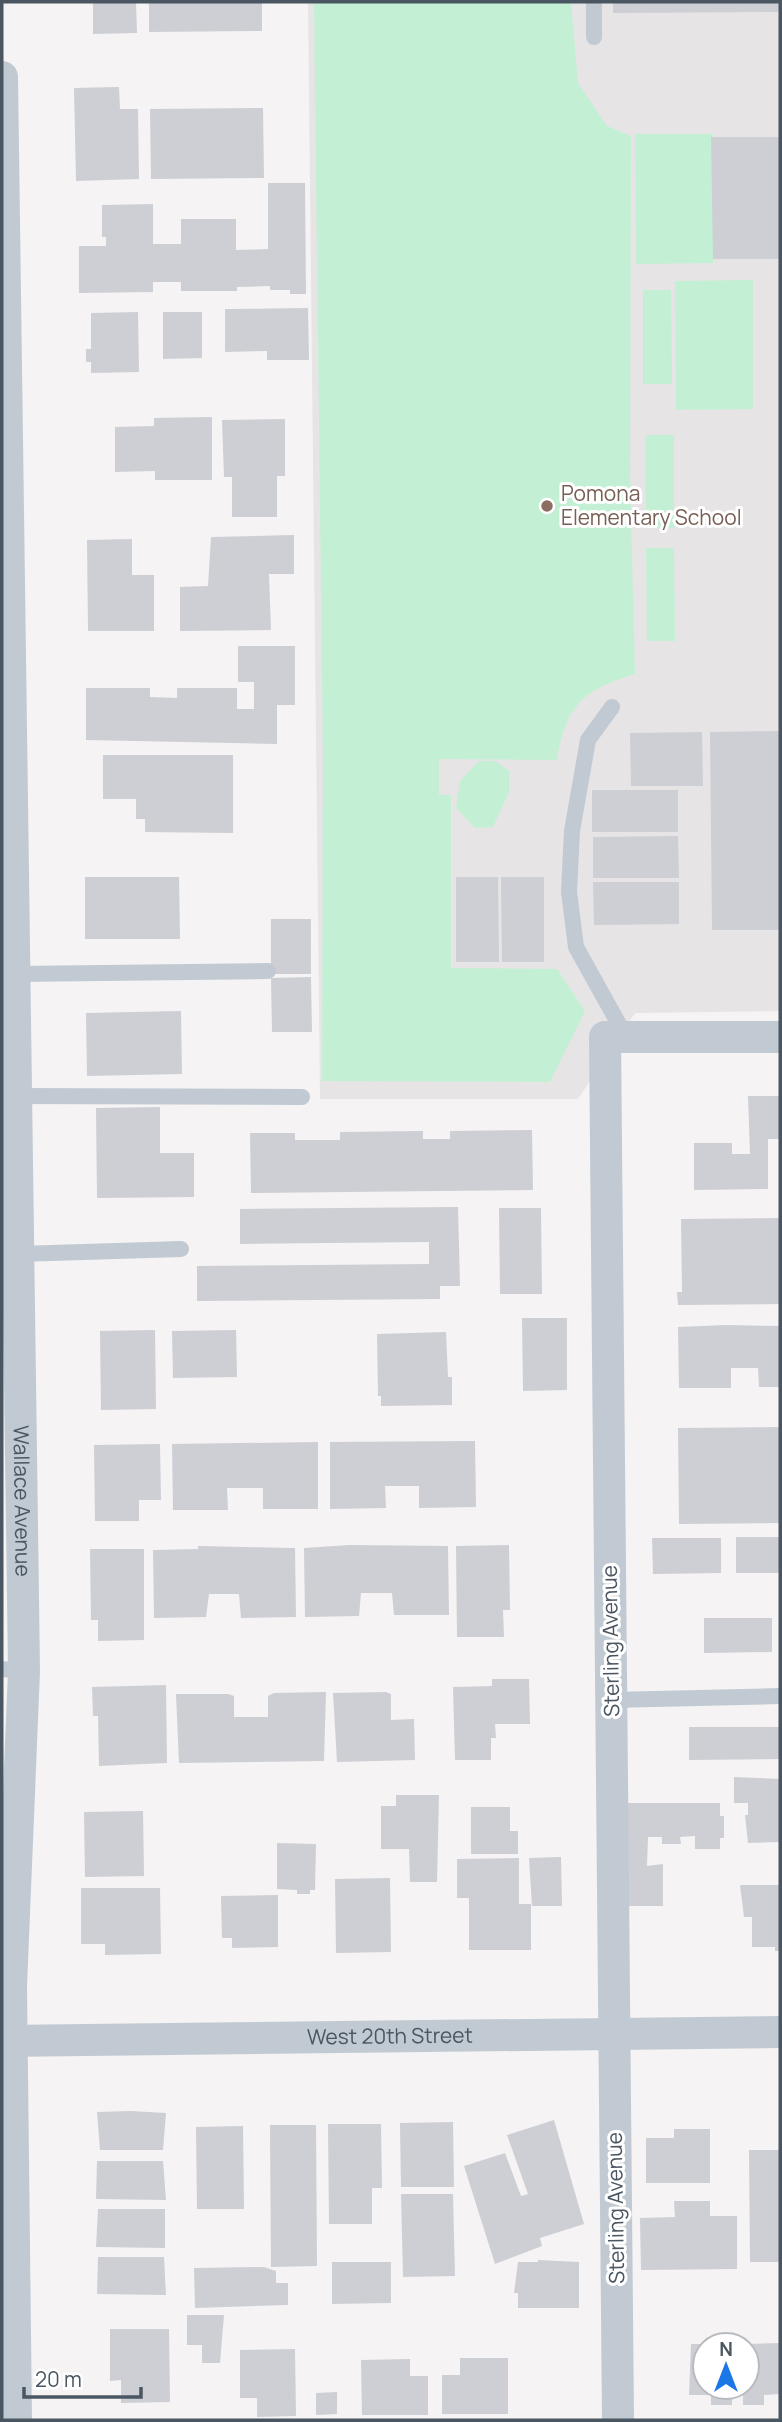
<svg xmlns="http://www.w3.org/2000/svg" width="782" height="2422" viewBox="0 0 782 2422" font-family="Manrope,sans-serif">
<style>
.education{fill:#e6e4e5}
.green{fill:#c3f0d4}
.building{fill:#cdcfd5}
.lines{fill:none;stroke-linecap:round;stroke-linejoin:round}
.service{stroke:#c1cad2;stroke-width:16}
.minor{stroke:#c1cad2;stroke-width:32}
.education-dot{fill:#8d6e63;stroke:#fff;stroke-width:2.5}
.labels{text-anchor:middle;stroke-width:6;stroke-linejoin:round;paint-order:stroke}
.education-label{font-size:21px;fill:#785e54;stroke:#fff;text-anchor:start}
.street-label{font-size:21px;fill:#4a5661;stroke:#fff}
</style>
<rect width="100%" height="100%" fill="#f5f3f3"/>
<path class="education" d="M308,2H780V1011L635,1013L578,1099H320Z"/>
<path class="green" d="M314,2H571L578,83L607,126L631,136L630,476L635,674C582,690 566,706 557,760L439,759V795H451V968L557,969L585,1011L550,1082L322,1081L323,759Z
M635,134H713V263L636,264Z
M753,280V409L676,410L675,281Z
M643,290H671L672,384H643Z
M645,435H674V528H646Z
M646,548H674L675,641H647Z
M479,761H495L509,771V792L493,827L475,828L456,808L460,781Z"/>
<path class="building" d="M93,2H136L137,33L93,34Z
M149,2H262V31L149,32Z
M613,2H780V12L613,13Z
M119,87L120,109H138L139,179L76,181L74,88Z
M263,108L264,178L151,179L150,109Z
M711,137H780V259H713Z
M268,183H305L306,294H290V290H270V286L237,287V291H181V282H153V292L79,293V246H106V237H102V205L153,204V244H181V219H236V250L268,249Z
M308,308L309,360H267V351L225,352V309Z
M138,312L139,372L91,373V362H86V349H91V313Z
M163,312H202V358L163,359Z
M212,417V480H155V471L115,472V427L154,426V418Z
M285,419V476H277V517H232V477H224L222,420Z
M294,535V574H269L271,630L180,631V587L208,586L211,537Z
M132,539V575H154V631H88L87,540Z
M238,646H295V705H277V744L86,740V688H150V697L177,698V688H237V709H254V682H238Z
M780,731V930H712L710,732Z
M702,732L703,786H631L630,733Z
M103,755H233V833L145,832V819H136V799H103Z
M592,790H678V832H592Z
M678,836L679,878H593V837Z
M85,877H179L180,939H85Z
M456,877H498L499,962H456Z
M501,877H544V962H502Z
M593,882H679V924L594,925Z
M271,919H311V974H271Z
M311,977L312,1032H272L271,978Z
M181,1011L182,1074L87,1076L86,1013Z
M748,1096H780V1139H768V1189L694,1190V1143H732V1154H750Z
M160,1107V1153H194V1197L97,1198L96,1108Z
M532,1130L533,1190L251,1193L250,1133H295V1140H340V1132L423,1131V1139H450V1131Z
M458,1207L460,1286H440V1299L197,1301V1266L429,1264V1242L240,1244V1209Z
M499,1208H541L542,1294H500Z
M780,1218V1304L678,1305L677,1292H682L681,1219Z
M522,1318H567V1390L523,1391Z
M726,1325L780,1326V1387H759L758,1368H731V1388H679L678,1327Z
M155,1330L156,1409L101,1410L100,1331Z
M236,1330L237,1377L173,1378L172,1331Z
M446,1332L448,1377H452V1405L381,1406V1396H378L377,1334Z
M780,1427V1523L679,1524L678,1428Z
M475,1441L476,1507L419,1508V1486H385L386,1508L330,1509V1442Z
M318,1442V1509H263V1488H227L228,1510H173L172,1444Z
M160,1444L161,1500H139V1521H95L94,1445Z
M736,1537H780V1573H736Z
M652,1538H721V1573L653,1574Z
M350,1545L448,1546L449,1615H394L392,1593H361L359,1616L305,1617L304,1548Z
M509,1545L510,1610H503L504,1637H457L456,1546Z
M198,1546L295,1548L296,1617L241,1618L239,1594H209L206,1617L154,1618L153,1550L198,1549Z
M90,1549H144V1640L98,1641V1620H91Z
M704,1618H772V1652L704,1653Z
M492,1679H529L530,1724H495L496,1738H491V1760H455L453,1687L492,1686Z
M166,1685L167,1763L99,1766L98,1716H93L92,1687Z
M326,1692L324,1761L179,1763L176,1694H228L234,1696V1717H268V1696L274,1693Z
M386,1692L391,1694V1720L414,1719L415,1760L337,1762L333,1693Z
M689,1727H780V1759L689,1760Z
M734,1777L780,1779V1842L748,1843L745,1815H748V1803H734Z
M396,1795H439L437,1882H410L409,1849H381V1806H396Z
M623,1803H720V1816H724V1838H720V1849H695V1836L680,1837L681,1844H662V1837H648L647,1866L663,1864V1906H623Z
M471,1807H510V1831H518V1854H471Z
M143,1811L144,1876L85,1877L84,1812Z
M277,1843L316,1844L315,1890H310V1894H297V1890L277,1889Z
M561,1857L562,1906H532L529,1858Z
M519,1858V1904H531V1950H469V1898H457V1859Z
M390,1878L391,1952L336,1953L335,1879Z
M740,1885H780V1951H775V1947H752V1917H744Z
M81,1888H160L161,1954L105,1955V1944H81Z
M278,1895V1947L232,1948V1938H222L221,1896Z
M131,2111L166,2113L163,2150H100L97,2112Z
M554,2120L584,2224L540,2238L542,2246L495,2264L464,2166L505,2153L521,2196L528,2194L507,2135Z
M453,2122L454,2187H401L400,2123Z
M328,2124H381L382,2188H372V2224H329Z
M270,2125H316L317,2266L271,2267Z
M243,2126L244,2209H197L196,2127Z
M674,2129H710V2183H646V2138H674Z
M749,2150H780V2262H750Z
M97,2161H163L166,2200L96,2199Z
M401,2194H453L455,2276L403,2277Z
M674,2201H710V2216H737V2269L641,2270L640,2218L675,2217Z
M98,2209H165V2248L96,2247Z
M98,2257H164L166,2295L97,2294Z
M538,2260L579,2262V2308H518V2293H514L518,2262H538Z
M332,2262H391V2303L332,2304Z
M264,2267L276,2271V2283H288V2305L195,2308L194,2268Z
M187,2315H224L220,2363H202V2345H187Z
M110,2329H169L170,2402L121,2403V2380L110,2381Z
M780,2343V2394L764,2395V2405H743V2395H732V2405H711V2395H689L691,2344H705V2387H747V2344Z
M295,2349L296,2416L257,2417V2398H240V2350Z
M460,2358H508V2414H442V2375H460Z
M410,2359V2376H428V2415H362L361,2360Z
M337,2392V2414L316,2415V2393Z"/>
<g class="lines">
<path class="service" d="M594,2V37
M612,707L588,740L572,831L569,892L576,947L626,1037
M14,974L268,971
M16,1096L302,1097
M18,1254L181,1249
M2,1669L24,1671
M611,1700L780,1696"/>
<g class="minor">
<path id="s1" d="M2,77L24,1671L11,1986L16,2420"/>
<path id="s2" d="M2,2041L780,2032"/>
<path d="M618,2420L605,1037H780"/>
</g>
</g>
<circle class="education-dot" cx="547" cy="506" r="7"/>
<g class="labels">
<g class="education-label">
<text x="561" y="501">Pomona<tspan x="561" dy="24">Elementary School</tspan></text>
</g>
<g class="street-label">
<text dy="7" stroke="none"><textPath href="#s1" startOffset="1424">Wallace Avenue</textPath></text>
<text transform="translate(611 1641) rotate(-91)" y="7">Sterling Avenue</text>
<text dy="7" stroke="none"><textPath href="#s2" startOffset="388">West 20th Street</textPath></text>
<text transform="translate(616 2208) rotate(-91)" y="7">Sterling Avenue</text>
</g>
</g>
<rect width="782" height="2422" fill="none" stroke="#4a5661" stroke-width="7"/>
<g transform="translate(726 2366)"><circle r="33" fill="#ffffff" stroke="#b7bbc0" stroke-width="2"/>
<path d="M0-5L12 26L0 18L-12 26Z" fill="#1c77e6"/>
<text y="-10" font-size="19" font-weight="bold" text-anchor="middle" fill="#4a5661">N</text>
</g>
<path d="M24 2387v10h117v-10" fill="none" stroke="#4a5661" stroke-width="3.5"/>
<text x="35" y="2387" font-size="21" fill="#4a5661" stroke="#ffffff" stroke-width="5" paint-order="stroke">20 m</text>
</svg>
